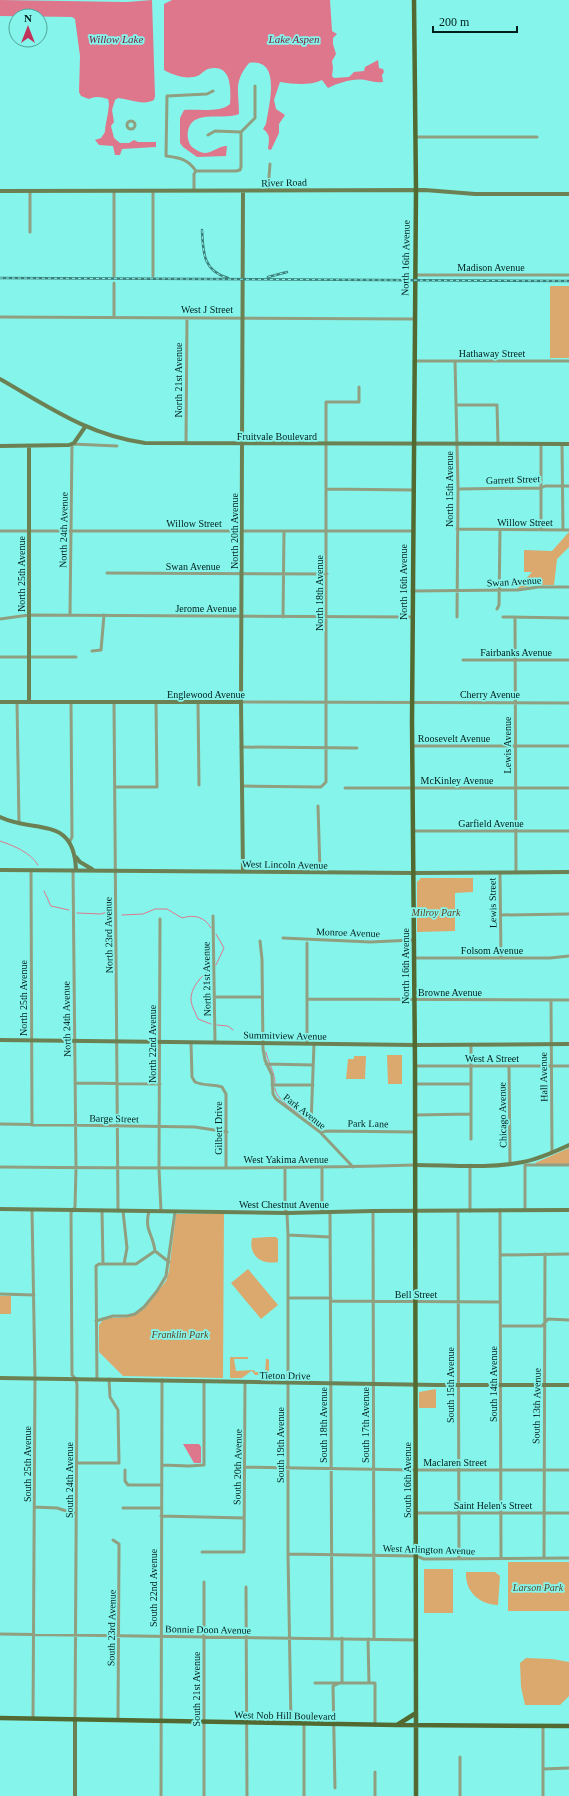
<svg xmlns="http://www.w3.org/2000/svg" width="569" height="1796" viewBox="0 0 569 1796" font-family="Georgia,serif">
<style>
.green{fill:#dba86e}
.water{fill:#df778c}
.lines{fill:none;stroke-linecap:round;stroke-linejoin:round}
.stream{stroke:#df778c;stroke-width:1}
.street{stroke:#919f81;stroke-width:3}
.secondary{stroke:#6c8153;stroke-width:4}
.primary{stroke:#526a31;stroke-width:4.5}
.rail-casing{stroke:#3c7f7a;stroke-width:2.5}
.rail{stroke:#85f5eb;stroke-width:1;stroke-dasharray:3;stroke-linecap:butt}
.labels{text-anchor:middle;stroke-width:3.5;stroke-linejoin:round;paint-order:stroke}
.street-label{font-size:10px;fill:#00201e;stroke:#85f5eb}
.park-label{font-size:10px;font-style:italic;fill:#5f4220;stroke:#85f5eb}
.water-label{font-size:11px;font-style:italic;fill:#791c37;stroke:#85f5eb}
</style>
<rect width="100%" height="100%" fill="#85f5eb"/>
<path class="green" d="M550,286H569V358H550Z
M569,532V547L557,559L554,585H534L517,589L532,572H524V550L552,551Z
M421,878H473V892L455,893V931L417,932V882Z
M387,1055H402V1084H388Z
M354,1056H366L365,1079H346L348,1059H354Z
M569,1148V1164H536L535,1163Z
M176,1214H224L223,1378L123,1376L99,1352V1325L103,1320L111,1318L129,1317L144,1309L166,1281L169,1271Z
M268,1237H276L278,1239V1262C262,1265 248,1256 252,1238Z
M248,1269L278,1305L261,1319L231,1283Z
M0,1296H11V1314H0Z
M230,1357H248V1359H234L236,1371L254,1370L255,1372H265L266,1359H268L269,1360V1375H255L252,1371L250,1372L242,1378H230Z
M436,1389V1408H419V1392Z
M508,1562H569V1611H508Z
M424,1569H453V1613H424Z
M466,1572H495L500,1576L498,1605C479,1604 465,1592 466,1572Z
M526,1658L552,1659L569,1662V1696L560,1705H525L521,1687L520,1663Z"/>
<path class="water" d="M0,0L127,2L152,0L155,96L154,100C143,106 130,99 118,98L115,100L112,110L114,122L111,126L114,138L120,143H129L134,140L138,142H156V147L122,149L120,155H115L113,146L99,145L95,140L101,138L105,132C105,123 111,106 108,99C101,97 96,96 89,99L81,96L79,92L80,56L75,19L72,17L0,16Z
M172,0H330L332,31L337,34L333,38V44L336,54L332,61L333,68L332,76L334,78L349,77L354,72L364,71L365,67L378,60L379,68L383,69L384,72L382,75L383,82C376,83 372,81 365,80C353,78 338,83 328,88L322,80C309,86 294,84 280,82L274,100L276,109L285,115L279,124V133L271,150L268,149C269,140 271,135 263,129L266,124C269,104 282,58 249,63C233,83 239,90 239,114C224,121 192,108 188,131C187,135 188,142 191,146C194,149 199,152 204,153C213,153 218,146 227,146L226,156L197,157L183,147L180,143V118L184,110C198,109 220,113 230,104C231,89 232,63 208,69C204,70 201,75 197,76C186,80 173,75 164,70V4Z
M183,1444H199L201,1447V1463H194Z"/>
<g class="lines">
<path class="stream" d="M0,841C14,846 30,852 38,865
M44,891L51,906L69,910
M77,913L101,914L107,912H112
M122,915L143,914L155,909H167L182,918C194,914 205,917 211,928
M216,965L224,948L216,934
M211,1024L198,1019C196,1014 192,1007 191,1001C190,988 201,976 211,969
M217,1025L228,1026L233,1030
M266,1052C268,1062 275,1073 275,1083
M275,1088C276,1101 297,1111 307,1119"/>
<path class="street" d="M213,91L207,94L167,96L166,156C180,158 188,159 196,171H236L240,170L241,167V132L255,118V86
M127 125a4 4 0 1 1 8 0a4 4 0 1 1-8 0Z
M208,135L215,131L241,132
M416,137H537
M194,190V174L196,171
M268,190L270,164
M30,232V191
M415,275H569
M114,276V191
M153,276V191
M114,283V317
M0,317L414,319
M414,361H569
M455,361L458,489L457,617
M456,405H497L498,444
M186,443L187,318
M541,444V530
M562,444L563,530
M327,489L413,490
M458,489L541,488L545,486H569
M457,529L569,530
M0,531H412
M107,573L327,574
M412,591L518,590L538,587H569
M497,609L499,605L500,530
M70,615L72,444L117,446
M283,617L284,531
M503,617L569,618
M515,617L516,873
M0,619L29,615L412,617
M92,651L101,650L104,615
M0,657H76
M463,660H569
M17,702L19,824
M114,702L118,1211
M198,702L199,785
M241,702L569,703
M412,746H569
M241,747L357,748
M242,786L318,787H321L326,782V402H359V387
M115,787H157L156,702
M345,788H569
M318,806L320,872
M413,831H569
M70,841L72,837L71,702
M31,870L32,1125
M73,870L76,1168L75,1207L71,1213L72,1375L76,1379L77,1385L75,1719
M500,873L501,958
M501,915L569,914
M213,916L215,1042
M160,919L159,1169L161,1211
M283,938L370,942L414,940
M260,941L262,959L263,1049L265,1060L272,1075L273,1094L276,1099L320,1132L353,1167
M307,943V1043
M414,958H550L569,956
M214,997H262
M307,999L569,1000
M551,1000L552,1153
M191,1043L192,1077L195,1082C204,1086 213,1084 222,1087L226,1094V1167
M471,1045V1139
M266,1064L313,1065
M415,1066H569
M509,1066L510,1164
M75,1083L160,1084
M415,1084H471
M272,1085H313
M415,1115L471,1114
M0,1124L195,1127L227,1132
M311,1125L314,1044
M320,1132L328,1131L415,1132
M525,1165V1210
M525,1165H569
M0,1167C138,1168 277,1169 415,1165
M285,1167V1209L287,1213L288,1235V1554L291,1724
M322,1168V1212
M32,1210L35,1378L33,1719
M102,1210L103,1264
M500,1210L501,1558
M123,1211L127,1248L124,1264
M149,1211C144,1230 153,1234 155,1251
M373,1211L374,1639
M458,1211L459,1558
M470,1211V1165
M330,1212L332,1638
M288,1235L330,1237
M501,1255L569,1254
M0,1294L34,1295
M288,1298H331
M331,1301L500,1302
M96,1321L113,1316H127L135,1314L144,1307L157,1291L166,1276L175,1212
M501,1326H542L548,1319L569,1320
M97,1379L96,1266L99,1264H136L155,1251L169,1262
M77,1463H119L118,1410L110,1397L109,1379
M162,1465L189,1466L204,1465V1381
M245,1467L416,1470H569
M125,1470V1481L128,1485H162
M34,1507L57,1508L76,1514
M123,1508H161
M417,1513H569
M161,1516L244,1518
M113,1540L119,1544V1551L118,1720
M202,1552H244L245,1382
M288,1554L416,1556L424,1559L569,1558
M544,1558L545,1254
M246,1587L247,1796
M0,1634L416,1640
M368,1639L369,1683
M315,1683H375V1725
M304,1724V1796
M543,1726V1796
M460,1757V1796
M543,1769L569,1768
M335,1788L333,1686L342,1682V1638
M161,1796L162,1380
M204,1796V1582
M375,1796V1772"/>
<path class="secondary" d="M0,191L425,190L475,194H569
M0,379C49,407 88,435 145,443L569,444
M0,446L69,445L74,443L85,427
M0,702H241
M29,702V446
M0,817C36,834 74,815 76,870
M76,857L80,862L92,869
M0,870L413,873L569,872
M243,872L241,702L243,191
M0,1040L414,1045L569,1044
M415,1165C449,1165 489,1169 523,1162C539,1159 554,1152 569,1145
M0,1209L287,1213L373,1211L569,1210
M0,1378L437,1385H569
M75,1796V1719"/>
<path class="primary" d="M414,0L416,190L412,722L415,1066L416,1711
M416,1713V1796
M0,1718L397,1725L416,1713
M399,1725L569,1726"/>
<defs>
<path id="rail" d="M202,230C203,252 203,271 228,278
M268,277L287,272
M0,278L569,281"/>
</defs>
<use href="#rail" class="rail-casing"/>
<use href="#rail" class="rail"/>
</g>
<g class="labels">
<g class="street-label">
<text transform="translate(284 182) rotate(-1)" y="4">River Road</text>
<text transform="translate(405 258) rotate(-89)" y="4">North 16th Avenue</text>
<text x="491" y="271">Madison Avenue</text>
<text x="207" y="313">West J Street</text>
<text x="492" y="357">Hathaway Street</text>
<text transform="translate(178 380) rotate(-90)" y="4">North 21st Avenue</text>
<text x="277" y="440">Fruitvale Boulevard</text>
<text transform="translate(513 479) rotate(-2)" y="4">Garrett Street</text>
<text transform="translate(449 489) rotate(-90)" y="4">North 15th Avenue</text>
<text x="525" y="526">Willow Street</text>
<text x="194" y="527">Willow Street</text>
<text transform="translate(63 530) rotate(-89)" y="4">North 24th Avenue</text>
<text transform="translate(234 531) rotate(-90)" y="4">North 20th Avenue</text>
<text x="193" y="570">Swan Avenue</text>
<text transform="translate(21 574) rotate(-90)" y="4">North 25th Avenue</text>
<text transform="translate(514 581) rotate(-3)" y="4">Swan Avenue</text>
<text transform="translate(403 582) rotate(-90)" y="4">North 16th Avenue</text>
<text transform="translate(319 593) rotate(-90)" y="4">North 18th Avenue</text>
<text x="206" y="612">Jerome Avenue</text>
<text x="516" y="656">Fairbanks Avenue</text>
<text x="206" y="698">Englewood Avenue</text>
<text x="490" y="698">Cherry Avenue</text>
<text x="454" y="742">Roosevelt Avenue</text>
<text transform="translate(507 745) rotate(-90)" y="4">Lewis Avenue</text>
<text x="457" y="784">McKinley Avenue</text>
<text x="491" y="827">Garfield Avenue</text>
<text transform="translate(285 864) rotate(1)" y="4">West Lincoln Avenue</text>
<text transform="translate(492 903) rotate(-91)" y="4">Lewis Street</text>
<text transform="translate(348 932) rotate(2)" y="4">Monroe Avenue</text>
<text transform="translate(108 935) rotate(-91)" y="4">North 23rd Avenue</text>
<text x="492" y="954">Folsom Avenue</text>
<text transform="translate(405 966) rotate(-90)" y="4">North 16th Avenue</text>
<text transform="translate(206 979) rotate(-91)" y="4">North 21st Avenue</text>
<text x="450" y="996">Browne Avenue</text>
<text transform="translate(23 998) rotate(-90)" y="4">North 25th Avenue</text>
<text transform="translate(66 1019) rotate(-91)" y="4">North 24th Avenue</text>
<text transform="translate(285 1035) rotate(1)" y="4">Summitview Avenue</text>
<text transform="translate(152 1044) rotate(-90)" y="4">North 22nd Avenue</text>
<text x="492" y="1062">West A Street</text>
<text transform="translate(543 1077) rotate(-91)" y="4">Hall Avenue</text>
<text transform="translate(305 1111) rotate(38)" y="4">Park Avenue</text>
<text transform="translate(502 1115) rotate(-91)" y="4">Chicago Avenue</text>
<text transform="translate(114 1118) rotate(1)" y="4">Barge Street</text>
<text transform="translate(368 1123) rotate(1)" y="4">Park Lane</text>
<text transform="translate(218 1128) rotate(-90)" y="4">Gilbert Drive</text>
<text x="286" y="1163">West Yakima Avenue</text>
<text x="284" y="1208">West Chestnut Avenue</text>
<text x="416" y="1298">Bell Street</text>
<text transform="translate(285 1375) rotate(1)" y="4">Tieton Drive</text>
<text transform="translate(493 1384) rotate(-90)" y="4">South 14th Avenue</text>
<text transform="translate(450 1385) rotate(-90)" y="4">South 15th Avenue</text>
<text transform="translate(536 1406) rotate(-89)" y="4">South 13th Avenue</text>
<text transform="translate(323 1425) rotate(-90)" y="4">South 18th Avenue</text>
<text transform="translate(365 1425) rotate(-90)" y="4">South 17th Avenue</text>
<text transform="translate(280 1445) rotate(-90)" y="4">South 19th Avenue</text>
<text x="455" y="1466">Maclaren Street</text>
<text transform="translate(27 1464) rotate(-90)" y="4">South 25th Avenue</text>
<text transform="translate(237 1467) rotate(-89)" y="4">South 20th Avenue</text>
<text transform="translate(69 1480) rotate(-90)" y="4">South 24th Avenue</text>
<text transform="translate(407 1480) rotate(-90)" y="4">South 16th Avenue</text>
<text x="493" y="1509">Saint Helen's Street</text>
<text transform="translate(429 1549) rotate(2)" y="4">West Arlington Avenue</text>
<text transform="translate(153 1588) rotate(-90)" y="4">South 22nd Avenue</text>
<text transform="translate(111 1628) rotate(-89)" y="4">South 23rd Avenue</text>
<text transform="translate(208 1629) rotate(1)" y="4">Bonnie Doon Avenue</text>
<text transform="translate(196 1689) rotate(-90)" y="4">South 21st Avenue</text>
<text transform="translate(285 1715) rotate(1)" y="4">West Nob Hill Boulevard</text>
</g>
<g class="park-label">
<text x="436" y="916">Milroy Park</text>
<text x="180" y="1338">Franklin Park</text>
<text x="538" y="1591">Larson Park</text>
</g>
<g class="water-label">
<text x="116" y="43">Willow Lake</text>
<text x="294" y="43">Lake Aspen</text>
</g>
</g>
<g transform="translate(28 28)"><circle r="19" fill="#85f5eb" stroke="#50a099"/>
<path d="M0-3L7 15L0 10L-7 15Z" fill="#c2335c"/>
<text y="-6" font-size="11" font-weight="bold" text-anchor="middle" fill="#00201e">N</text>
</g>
<path d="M433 26v6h84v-6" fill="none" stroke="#00201e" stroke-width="2"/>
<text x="439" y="26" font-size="12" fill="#00201e" stroke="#85f5eb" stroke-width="3" paint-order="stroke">200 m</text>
</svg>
